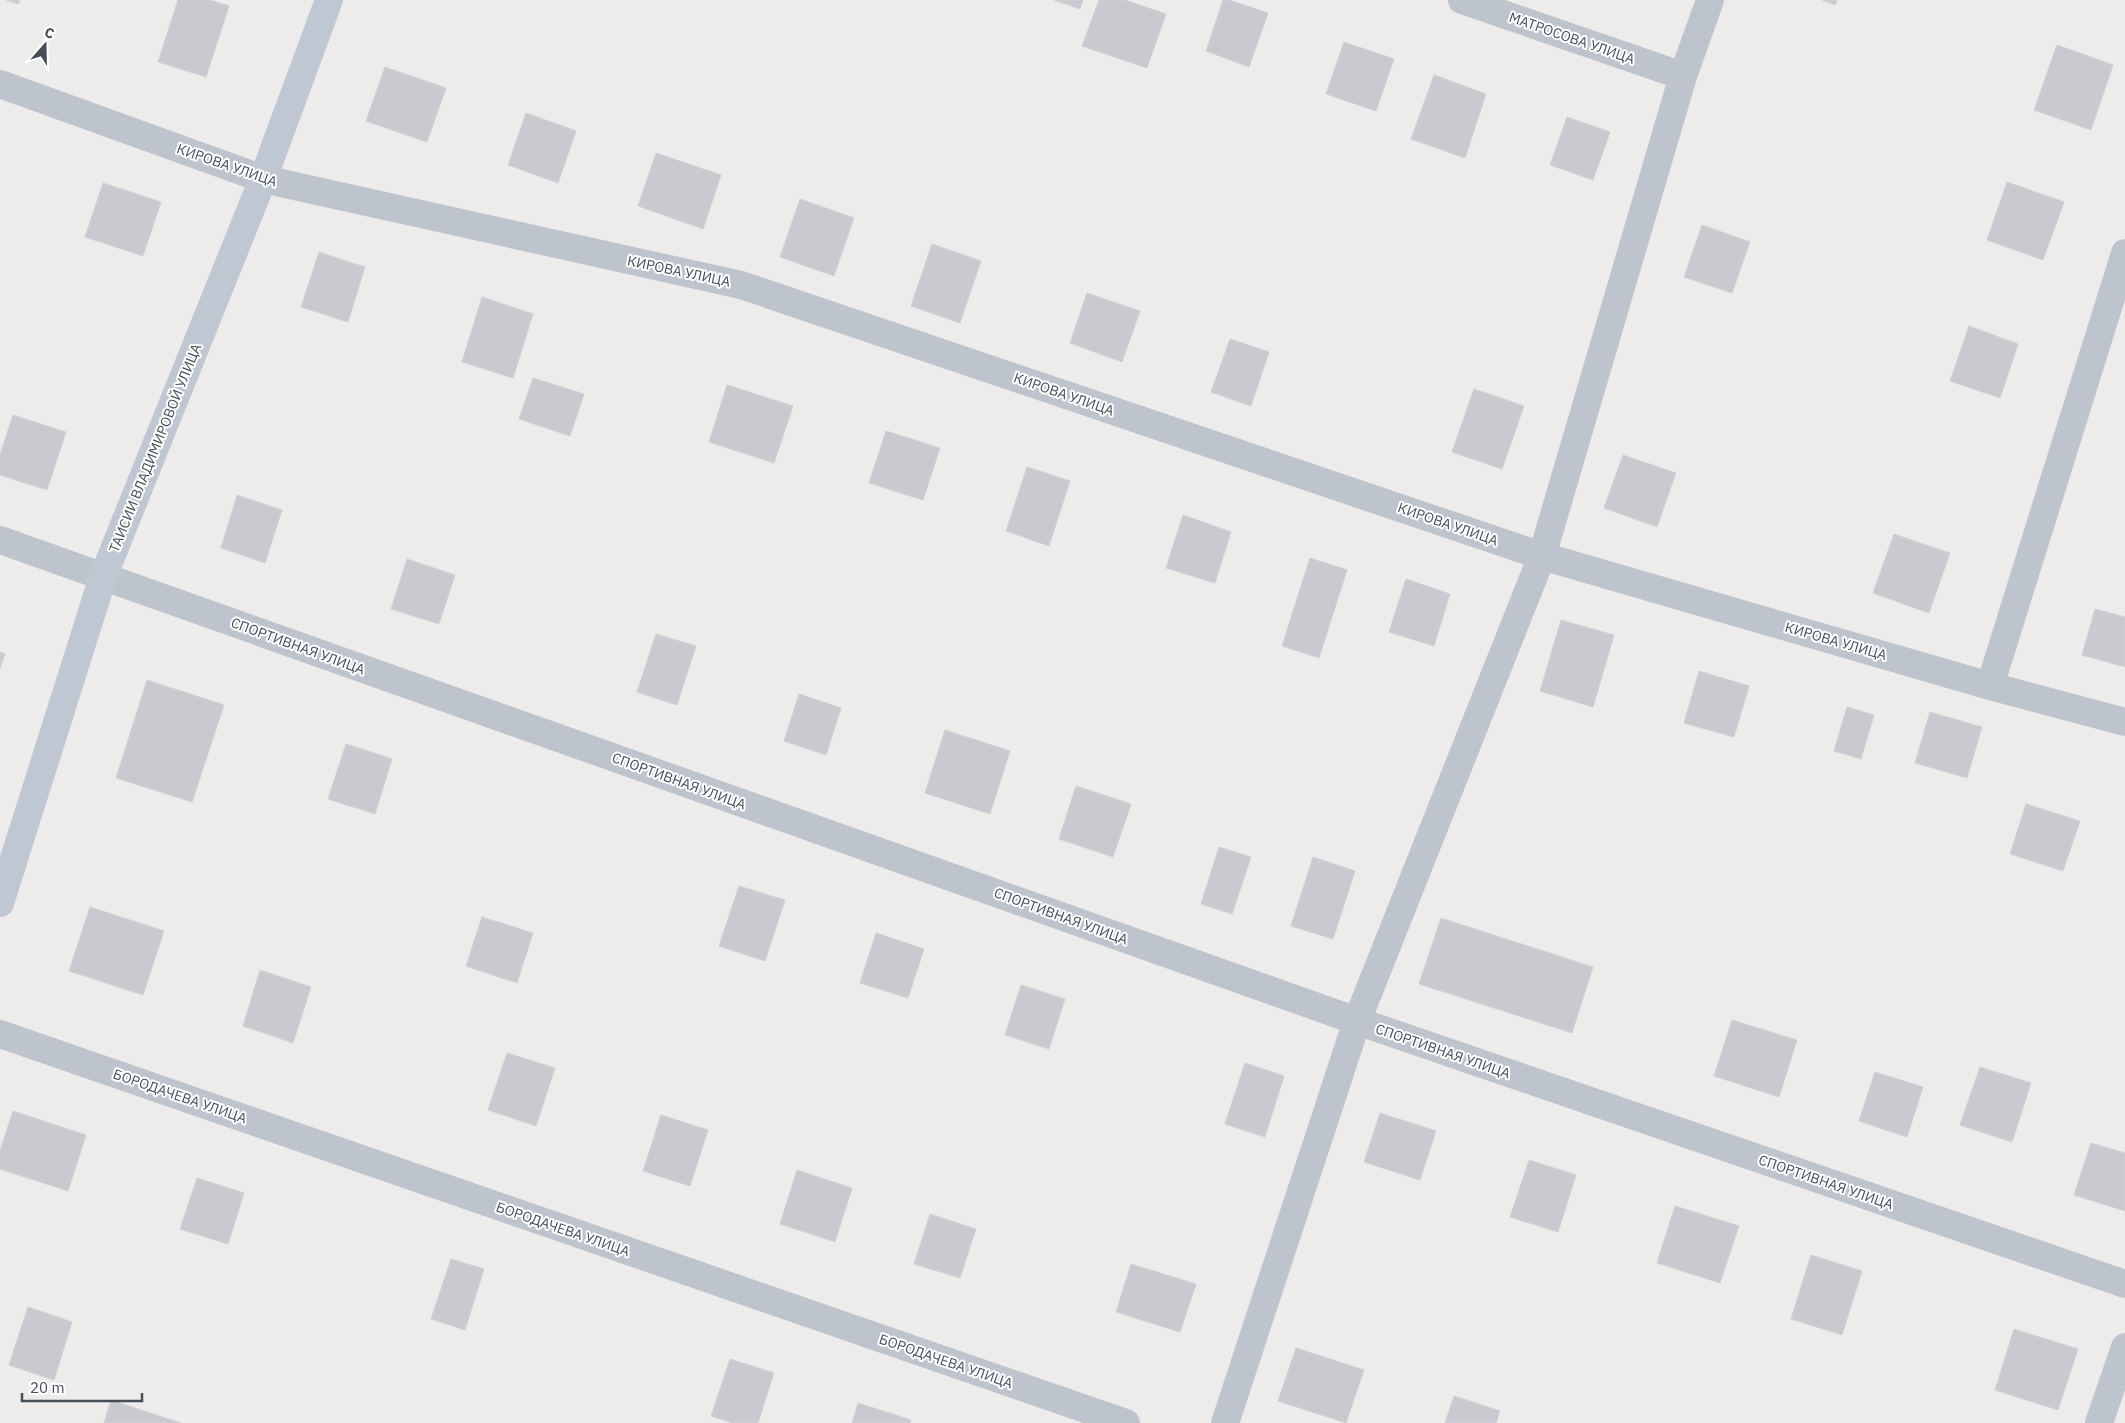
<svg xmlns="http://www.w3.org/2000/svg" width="2125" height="1423" viewBox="0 0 2125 1423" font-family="'IBM Plex Sans',sans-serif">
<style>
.building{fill:#c9cad0;stroke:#d0d1d7}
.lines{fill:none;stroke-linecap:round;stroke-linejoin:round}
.street{stroke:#bdc4cd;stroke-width:28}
.secondary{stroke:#bfc7d3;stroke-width:28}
.labels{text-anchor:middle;stroke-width:4;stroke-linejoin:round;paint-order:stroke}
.street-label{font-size:14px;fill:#454d57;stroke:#fff}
</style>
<rect width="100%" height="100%" fill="#eeeceb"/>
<path class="building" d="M6,0H20L18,4Z
M178,0H210L229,6L206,77L158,62Z
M1054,0H1083L1080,9Z
M1099,0H1125L1166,14L1147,68L1082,46Z
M1223,0H1229L1268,13L1249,67L1206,51Z
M1822,0H1837L1835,5Z
M1344,42L1394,59L1376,111L1326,94Z
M2057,45L2113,65L2091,130L2034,110Z
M385,67L446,88L427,142L366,121Z
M1434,75L1486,94L1465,158L1411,139Z
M526,113L576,131L558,183L508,165Z
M1567,117L1610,132L1593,180L1550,165Z
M656,153L721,175L703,229L638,206Z
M2007,182L2064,202L2043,260L1987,240Z
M103,183L161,202L143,256L85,237Z
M800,199L854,218L834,276L780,257Z
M1702,225L1750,242L1732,293L1684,277Z
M932,244L981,261L960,323L911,306Z
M319,252L365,267L348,322L301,307Z
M1087,293L1140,311L1122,362L1070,343Z
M482,297L533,314L513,378L462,362Z
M1969,326L2018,344L2000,398L1950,381Z
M1230,339L1269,352L1251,406L1211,392Z
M533,378L584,394L570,436L519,419Z
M727,385L793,406L774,463L709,442Z
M1474,389L1524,406L1502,469L1452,452Z
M13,415L66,432L47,490L0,475V455Z
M886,431L940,448L923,500L869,483Z
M1623,455L1676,473L1657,527L1604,508Z
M1027,467L1070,481L1049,546L1006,531Z
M237,495L282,510L265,563L221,548Z
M1183,515L1231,532L1215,583L1166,568Z
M1894,534L1950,553L1929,613L1873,593Z
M1310,558L1347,570L1319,658L1282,646Z
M407,559L455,575L439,624L391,609Z
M1406,579L1450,594L1434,646L1389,632Z
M2095,609L2125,617V667L2082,655Z
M1561,620L1614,635L1593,707L1540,691Z
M656,634L696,646L677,705L637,692Z
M0,652L5,654L0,669Z
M1699,671L1749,686L1734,737L1684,723Z
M147,680L224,705L192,802L116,778Z
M799,694L841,708L826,755L784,741Z
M1847,707L1874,715L1861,759L1834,751Z
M1930,712L1982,727L1967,778L1915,763Z
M945,730L1010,751L990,814L925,793Z
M346,744L392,759L375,814L328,799Z
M1076,786L1131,804L1113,857L1059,839Z
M2026,804L2080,821L2063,871L2010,854Z
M1219,847L1251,857L1232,914L1201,904Z
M1313,857L1355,871L1333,939L1291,926Z
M739,886L785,900L765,961L719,946Z
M90,907L164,931L143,995L69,971Z
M482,917L533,933L517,983L466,966Z
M1441,918L1593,967L1572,1033L1419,984Z
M876,933L924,949L908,998L860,983Z
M260,970L311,987L293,1043L243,1026Z
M1021,985L1065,999L1049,1049L1005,1035Z
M1732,1020L1797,1040L1779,1097L1714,1076Z
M507,1053L555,1068L536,1126L488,1110Z
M1245,1063L1284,1076L1265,1137L1225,1124Z
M1980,1067L2031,1083L2012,1142L1960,1125Z
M1875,1072L1923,1087L1907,1137L1859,1121Z
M13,1111L86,1135L68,1191L0,1169V1151Z
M1380,1113L1436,1131L1420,1180L1364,1162Z
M661,1115L708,1130L690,1186L643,1171Z
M2091,1143L2125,1153V1211L2074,1195Z
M1529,1160L1576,1175L1558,1232L1510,1217Z
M797,1170L852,1188L835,1242L780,1224Z
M197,1178L244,1193L228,1244L180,1229Z
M1675,1206L1739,1226L1720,1283L1657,1263Z
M930,1214L976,1229L960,1278L914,1264Z
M1811,1255L1862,1271L1842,1335L1791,1319Z
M451,1259L484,1269L465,1330L431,1319Z
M1131,1264L1196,1284L1180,1332L1116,1312Z
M28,1307L72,1322L54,1380L9,1365Z
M2014,1329L2078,1349L2058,1410L1995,1390Z
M1296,1348L1364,1370L1346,1423L1278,1401Z
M730,1359L774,1373L758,1423H733L711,1416Z
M1454,1396L1500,1411L1496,1423H1445Z
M111,1400L181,1423H104Z
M858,1403L911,1420L910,1423H852Z"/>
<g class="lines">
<path class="street" d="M1462,0L1683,76
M0,84L263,179L741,285L1542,556L1990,686L2125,722
M0,540L1357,1021L2125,1284
M1990,686L2125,253
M0,1034L1126,1423
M1225,1423L1357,1021L1542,556L1683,76L1710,0
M2099,1423L2125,1347"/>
<path class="secondary" d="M0,903L103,577L263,179L329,0"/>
</g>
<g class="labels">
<g class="street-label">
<text transform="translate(1572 38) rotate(19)" y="5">МАТРОСОВА УЛИЦА</text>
<text transform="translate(227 165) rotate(19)" y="5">КИРОВА УЛИЦА</text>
<text transform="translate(679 271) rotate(12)" y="5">КИРОВА УЛИЦА</text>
<text transform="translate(1064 394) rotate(19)" y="5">КИРОВА УЛИЦА</text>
<text transform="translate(155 448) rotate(-68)" y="5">ТАИСИИ ВЛАДИМИРОВОЙ УЛИЦА</text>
<text transform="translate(1448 524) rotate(19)" y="5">КИРОВА УЛИЦА</text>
<text transform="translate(1836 641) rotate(16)" y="5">КИРОВА УЛИЦА</text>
<text transform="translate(298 646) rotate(20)" y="5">СПОРТИВНАЯ УЛИЦА</text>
<text transform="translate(679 781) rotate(20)" y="5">СПОРТИВНАЯ УЛИЦА</text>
<text transform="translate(1061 916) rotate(20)" y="5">СПОРТИВНАЯ УЛИЦА</text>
<text transform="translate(1443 1051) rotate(19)" y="5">СПОРТИВНАЯ УЛИЦА</text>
<text transform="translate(180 1096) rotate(19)" y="5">БОРОДАЧЕВА УЛИЦА</text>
<text transform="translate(1826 1182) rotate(19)" y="5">СПОРТИВНАЯ УЛИЦА</text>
<text transform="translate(563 1229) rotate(19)" y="5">БОРОДАЧЕВА УЛИЦА</text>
<text transform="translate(946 1361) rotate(19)" y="5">БОРОДАЧЕВА УЛИЦА</text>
</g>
</g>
<g transform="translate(45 45) rotate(20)" stroke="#ffffff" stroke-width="4" paint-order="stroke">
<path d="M0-4L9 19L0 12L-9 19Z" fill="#454d57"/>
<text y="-8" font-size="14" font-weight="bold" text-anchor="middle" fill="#454d57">С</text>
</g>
<path d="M22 1393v8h120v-8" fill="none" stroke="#454d57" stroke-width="2.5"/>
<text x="30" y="1393" font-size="15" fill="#454d57" stroke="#ffffff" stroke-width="4" paint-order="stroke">20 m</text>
</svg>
